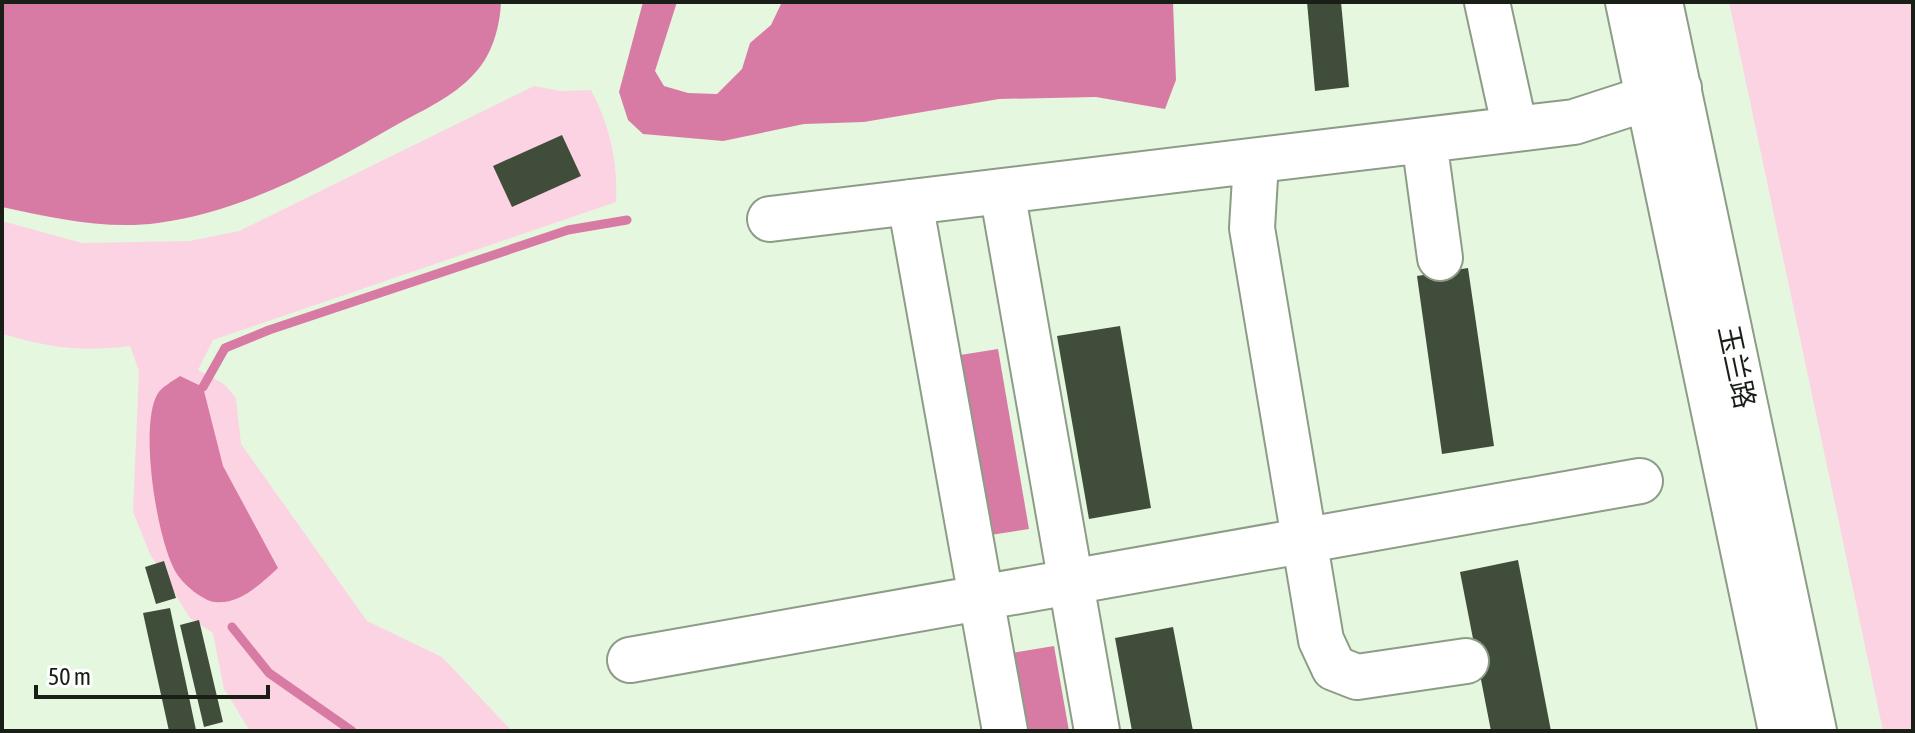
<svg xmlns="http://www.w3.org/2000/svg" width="1915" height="733" viewBox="0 0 1915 733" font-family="'Asap Condensed','Noto Sans SC',sans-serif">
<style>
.green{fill:#fcd3e3}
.water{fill:#d87ba4}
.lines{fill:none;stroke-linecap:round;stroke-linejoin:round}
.stream{stroke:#d87ba4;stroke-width:9}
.building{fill:#404d3a}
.minor-casing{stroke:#8d9c87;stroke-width:48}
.minor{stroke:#fff;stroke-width:44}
.labels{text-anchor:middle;stroke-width:8;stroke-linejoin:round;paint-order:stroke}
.street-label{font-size:28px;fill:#191e16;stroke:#fefefe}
</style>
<rect width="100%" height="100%" fill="#e6f7e0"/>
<path class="green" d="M1729,2H1913V731H1883Z
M534,86L560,91L591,90C610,126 618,161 616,202L213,340L198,370L224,384L236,398L241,444L367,621L442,657L512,731H250L224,689L213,633L190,618L150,554L133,512L139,371L130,346C79,352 52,348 3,334L2,221L82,243L190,241L239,231Z"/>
<path class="water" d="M2,2H501C500,27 492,56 474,74C453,97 425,109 398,124C325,166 244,212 158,223C107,230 52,218 2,207Z
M643,2H677L655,71L664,86L688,93L717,94L742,69L750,43L771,25L782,2H1173L1176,80L1165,109L1096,97L999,99L864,122L804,124L723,141L643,134L628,120L619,92Z
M998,349L1029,529L984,536L954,356Z
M180,376L203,387L223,466L278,568C262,583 239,605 215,602C203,601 183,584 177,574C157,543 139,427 157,395C161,387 173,381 180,376Z
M1054,646L1069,731H1020L1006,654Z"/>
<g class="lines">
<path class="stream" d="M203,387L225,348L269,330L568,230L627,220
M232,627L269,673L352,731"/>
</g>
<path class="building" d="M1307,2H1341L1349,87L1315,91Z
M562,135L581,176L512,207L493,166Z
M1468,268L1494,446L1442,454L1417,276Z
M1120,326L1151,508L1089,519L1057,336Z
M1518,560L1551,731H1491L1460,572Z
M164,561L176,598L156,604L145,567Z
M170,608L196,730L189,731H169L143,613Z
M199,620L223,722L204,727L180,625Z
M1173,627L1193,731H1132L1115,638Z"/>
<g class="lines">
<defs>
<path id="minor" d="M1487,2L1515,129
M1628,2L1781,731
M1660,2L1814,731
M1424,140L1440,258
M1256,161L1252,228L1321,640L1334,668L1357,677L1466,661
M1002,191L1097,731
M910,202L1005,731
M770,219L1574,122L1679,88
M630,660L1640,481"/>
</defs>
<use href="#minor" class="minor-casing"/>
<use href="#minor" class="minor"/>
</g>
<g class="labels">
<g class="street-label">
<text transform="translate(1737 367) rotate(78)" y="10">玉兰路</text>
</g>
</g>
<rect width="1915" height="733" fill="none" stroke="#191e16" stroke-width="8"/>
<path d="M36 685v12h232v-12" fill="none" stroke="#191e16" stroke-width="4"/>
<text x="48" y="685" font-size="24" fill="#191e16" stroke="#fefefe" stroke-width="6" paint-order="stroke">50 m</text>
</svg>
